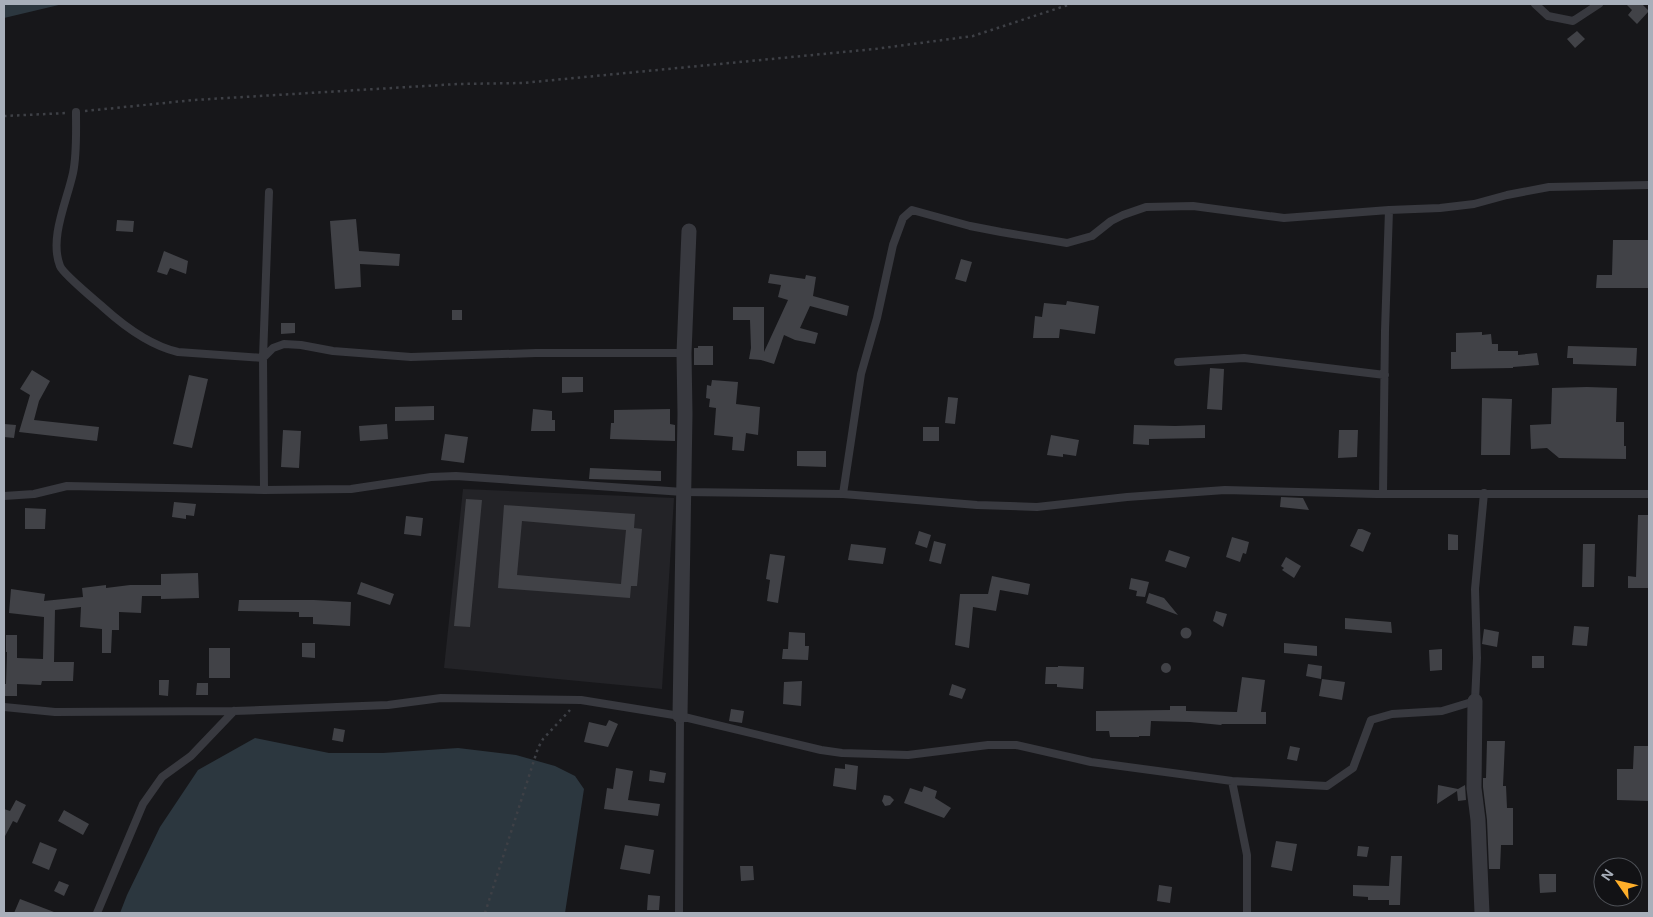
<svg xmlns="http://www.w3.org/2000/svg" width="1653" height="917" viewBox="0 0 1653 917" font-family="Helvetica,sans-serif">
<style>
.built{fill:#232327}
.water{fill:#2c373f}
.building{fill:#414247;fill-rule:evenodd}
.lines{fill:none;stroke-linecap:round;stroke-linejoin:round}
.path{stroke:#3e4046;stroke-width:2.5;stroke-dasharray:2.5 4;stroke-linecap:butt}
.lane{stroke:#38393f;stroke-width:8}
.street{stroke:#38393f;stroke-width:15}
</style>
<rect width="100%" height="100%" fill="#17171a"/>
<path class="built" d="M463,489L674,498L662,689L444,668Z"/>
<path class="water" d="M4,4H63L4,18Z
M255,738L329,753H383L458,748L516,755L555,766L575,776L584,789L565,913H120L127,895L160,827L198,770Z"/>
<path class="building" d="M1626,4H1642L1649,11L1637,24L1628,15L1632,10Z
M1577,31L1585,39L1575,48L1567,39Z
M356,219L359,251L400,254L399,266L360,264L361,287L335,289L330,221Z
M117,220L134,221L133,232L116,231Z
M1613,240H1649V288H1596L1597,275H1612Z
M164,251L188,261L186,274L170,268L167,275L157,272Z
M961,259L972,262L966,282L955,279Z
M770,274L805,279L806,275L816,277L813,296L849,306L847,316L810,306L800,328L818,333L815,344L795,340L784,335L774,364L761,360L749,359L751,348L750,320H733V307H764V352L788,300L778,297L781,285L768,283Z
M1067,301L1099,306L1095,334L1060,329L1059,338H1033L1035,316L1042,317L1044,303L1066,305Z
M452,310H462V320H452Z
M281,323H295V333L281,334Z
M1482,332V335L1491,334L1492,344H1498V351H1518V355L1537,353L1539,365L1513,367V368L1451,369V352H1456V333Z
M698,346H713V365H694V348H698Z
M1568,346L1637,348L1636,366L1573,364V358H1567Z
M1210,368L1224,369L1222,410L1207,409Z
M32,370L50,381L39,401L34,420L99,427L97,441L19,432L30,395L20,389Z
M189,375L208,379L192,448L173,444Z
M562,377H583V392L562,393Z
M712,380L738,382L736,404L760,407L758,435L746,433L744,451L732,450L733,437L714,435L716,408L709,407L710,399L706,398L707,385L711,386Z
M1587,387L1617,388L1616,422H1624V446H1626V459L1559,458L1547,448L1531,449L1530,425L1551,424L1552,388Z
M948,397L958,398L955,424L945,423Z
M1482,398L1512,399L1510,455H1481Z
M434,406V420L395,421V407Z
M533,409L552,411V420H555V431H531Z
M670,409V424L675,425V441L610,439L611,423H614V410Z
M4,424L16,425L14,438L4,437Z
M387,424L388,439L360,441L359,426Z
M1134,425L1175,426L1205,425V438L1149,439V445L1133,444Z
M923,427H939V441H923Z
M283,430L301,431L299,468L281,467Z
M1339,430H1358L1357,457L1338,458Z
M445,434L468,437L464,463L441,460Z
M1051,435L1079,440L1076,456L1063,454V457L1047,455Z
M797,451H826V467L797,466Z
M590,468L661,471V481L589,479Z
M1281,497L1303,498L1309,510L1280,507Z
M466,499L482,500L470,627L454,626Z
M174,502L196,504L194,516L186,515V519L172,517Z
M504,505L635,514L634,528L642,529L637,586H631L630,598L498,588ZM522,521L626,530L621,584L517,575Z
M25,508L46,509L45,529H25Z
M1638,515H1649V588H1628V576L1636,577Z
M406,516L423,518L421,536L404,534Z
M1358,529H1362L1371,533L1363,552L1350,546Z
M919,531L931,535L927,548L915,544Z
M1448,534L1458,535V550H1448Z
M1232,537L1249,542L1246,554L1243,553L1240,562L1226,557Z
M934,541L946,544L941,564L929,561Z
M851,544L886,548L883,564L848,560Z
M1583,544H1595L1594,587H1582Z
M1169,550L1190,557L1186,568L1165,561Z
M770,554L785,556L778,603L767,601L770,580L766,579Z
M1286,557L1301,566L1294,578L1282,570L1284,568L1281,566Z
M198,573L199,598L161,599V596H142L141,613L119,612V630H112L111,653H102V629L80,627L81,607L55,610L54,662H74L73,681H42L41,685L17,684V696H4V684H6L7,652H6V635H17V658L43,659L44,617L9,613L11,589L45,594L44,601L83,597L82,588L106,585V588L130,585H161V574Z
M992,576L1030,584L1028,595L1000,590L996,611L973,607L969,648L955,645L960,594H988Z
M1131,578L1149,582L1145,597L1136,596L1137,591L1129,589Z
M361,582L394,594L390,605L357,594Z
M1149,593L1164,598L1178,615L1146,603Z
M239,600H314L351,602L350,626L313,624V617H299V612L238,611Z
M1216,611L1227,614L1223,627L1213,621Z
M1345,618L1391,622L1392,633L1345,629Z
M1574,626L1589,627L1587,646L1572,645Z
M1180.5 633a5.5 5.5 0 1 1 11 0a5.5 5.5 0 1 1-11 0Z
M1484,629L1499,632L1497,647L1482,644Z
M789,632L805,633V646H809L808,660L782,659L783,649H788Z
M302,643H315V658L302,657Z
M1284,643L1317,646V656L1284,653Z
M209,648H230V678H209Z
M1442,649V670L1430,671L1429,650Z
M1532,656H1544V668H1532Z
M1161 668a5 5 0 1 1 10 0a5 5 0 1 1-10 0Z
M1308,664L1322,666L1321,679L1306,676Z
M1058,666L1084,667L1083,689L1057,687V684H1045L1046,667H1058Z
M1242,677L1265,680L1261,712H1266V724H1222L1221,725L1190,722L1151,721L1150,736H1139V737H1110L1109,731H1096V711L1170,710V706H1186V711L1237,712Z
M1322,679L1345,682L1342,700L1319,696Z
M159,680H169L168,696L159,695Z
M802,681L801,706L783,704L784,682Z
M197,683H208V695H196Z
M952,684L966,689L962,699L949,695Z
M731,709L744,711L742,723L729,721Z
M609,720L618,724L608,747L584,742L589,722L606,726Z
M334,728L345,730L343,742L332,740Z
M1487,741H1505L1503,786H1506L1507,808H1513V845H1501L1500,869H1489L1487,820L1483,787V778H1486Z
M1290,746L1300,748L1297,761L1287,759Z
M1634,746H1649V801L1617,800V769H1633Z
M845,764L858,766L856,790L833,786L835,768L845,769Z
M616,768L633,771L628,800L660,804L658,816L604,809L607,788L613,789Z
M650,770L666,773L664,783L649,781Z
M1438,785L1458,789L1465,785L1466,800L1458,801L1457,791L1437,804Z
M924,786L937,791L935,798L951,808L944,818L904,803L910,788L922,792Z
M884,795L890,796L894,800L890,805L885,806L882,801Z
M16,800L26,805L17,823L13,821L4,838V809L10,811Z
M64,810L89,824L83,835L58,821Z
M1276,841L1297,844L1292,871L1271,867Z
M40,842L57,849L49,870L32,863Z
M625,845L654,850L650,874L620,869Z
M1358,846L1369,847L1367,857L1357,856Z
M1391,856H1402L1400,905H1389V900H1368V897L1353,896V885L1389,886Z
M740,866H753L754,880L741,881Z
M1539,874H1556V892L1540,893Z
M59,881L69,885L64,896L54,891Z
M1159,885L1172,887L1170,903L1157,901Z
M648,895L660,896L659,910H647Z
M20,899L54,912V913H14Z"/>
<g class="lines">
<path class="path" d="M85,111L194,100L458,84L523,83L875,49L973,36L1071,4
M4,116L67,113
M485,913L538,748L543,739L570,710"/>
<path class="lane" d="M1535,4L1548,16L1573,21L1599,4
M76,112C76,132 77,154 73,173C67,201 49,238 60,266C63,274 95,300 104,308C124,326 152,346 178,352L263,358L273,348L284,344L301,345L333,351L411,357L536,353H684
M1178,362L1244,358L1385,375
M264,490L263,358L269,192
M1383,493L1385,331L1389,210
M843,494L861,374L877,318L893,245L903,218L912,210L970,226L1001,232L1067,243L1092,236L1111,221L1123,215L1146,207L1193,206L1284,218L1389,210L1440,208L1474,204L1507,195L1549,187L1649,185
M4,496L34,494L67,486L264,490L351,489L431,477L456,476L683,492L843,494L977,505L1037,507L1127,497L1225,490L1376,494H1649
M4,707L55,712L234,711L388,705L441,698L581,700L680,716L821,750L842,753L908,755L988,745H1016L1091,762L1232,781L1327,786L1353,768L1371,720L1392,714L1442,711L1475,701L1477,658L1475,589L1484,493
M1232,781L1247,855V913
M97,913L143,804L162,777L191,756L234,711
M679,913L680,716"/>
<path class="street" d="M1475,701L1474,788L1478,820L1482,913
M680,716L685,414L684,353L689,231"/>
</g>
<rect width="1653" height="917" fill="none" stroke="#a8afba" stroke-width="10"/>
<g transform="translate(1618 882) rotate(304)"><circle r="24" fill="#121215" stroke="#4e5157"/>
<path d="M0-4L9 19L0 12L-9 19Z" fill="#ffaf2a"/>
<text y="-8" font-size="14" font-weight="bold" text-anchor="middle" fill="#a8afba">N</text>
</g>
</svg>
